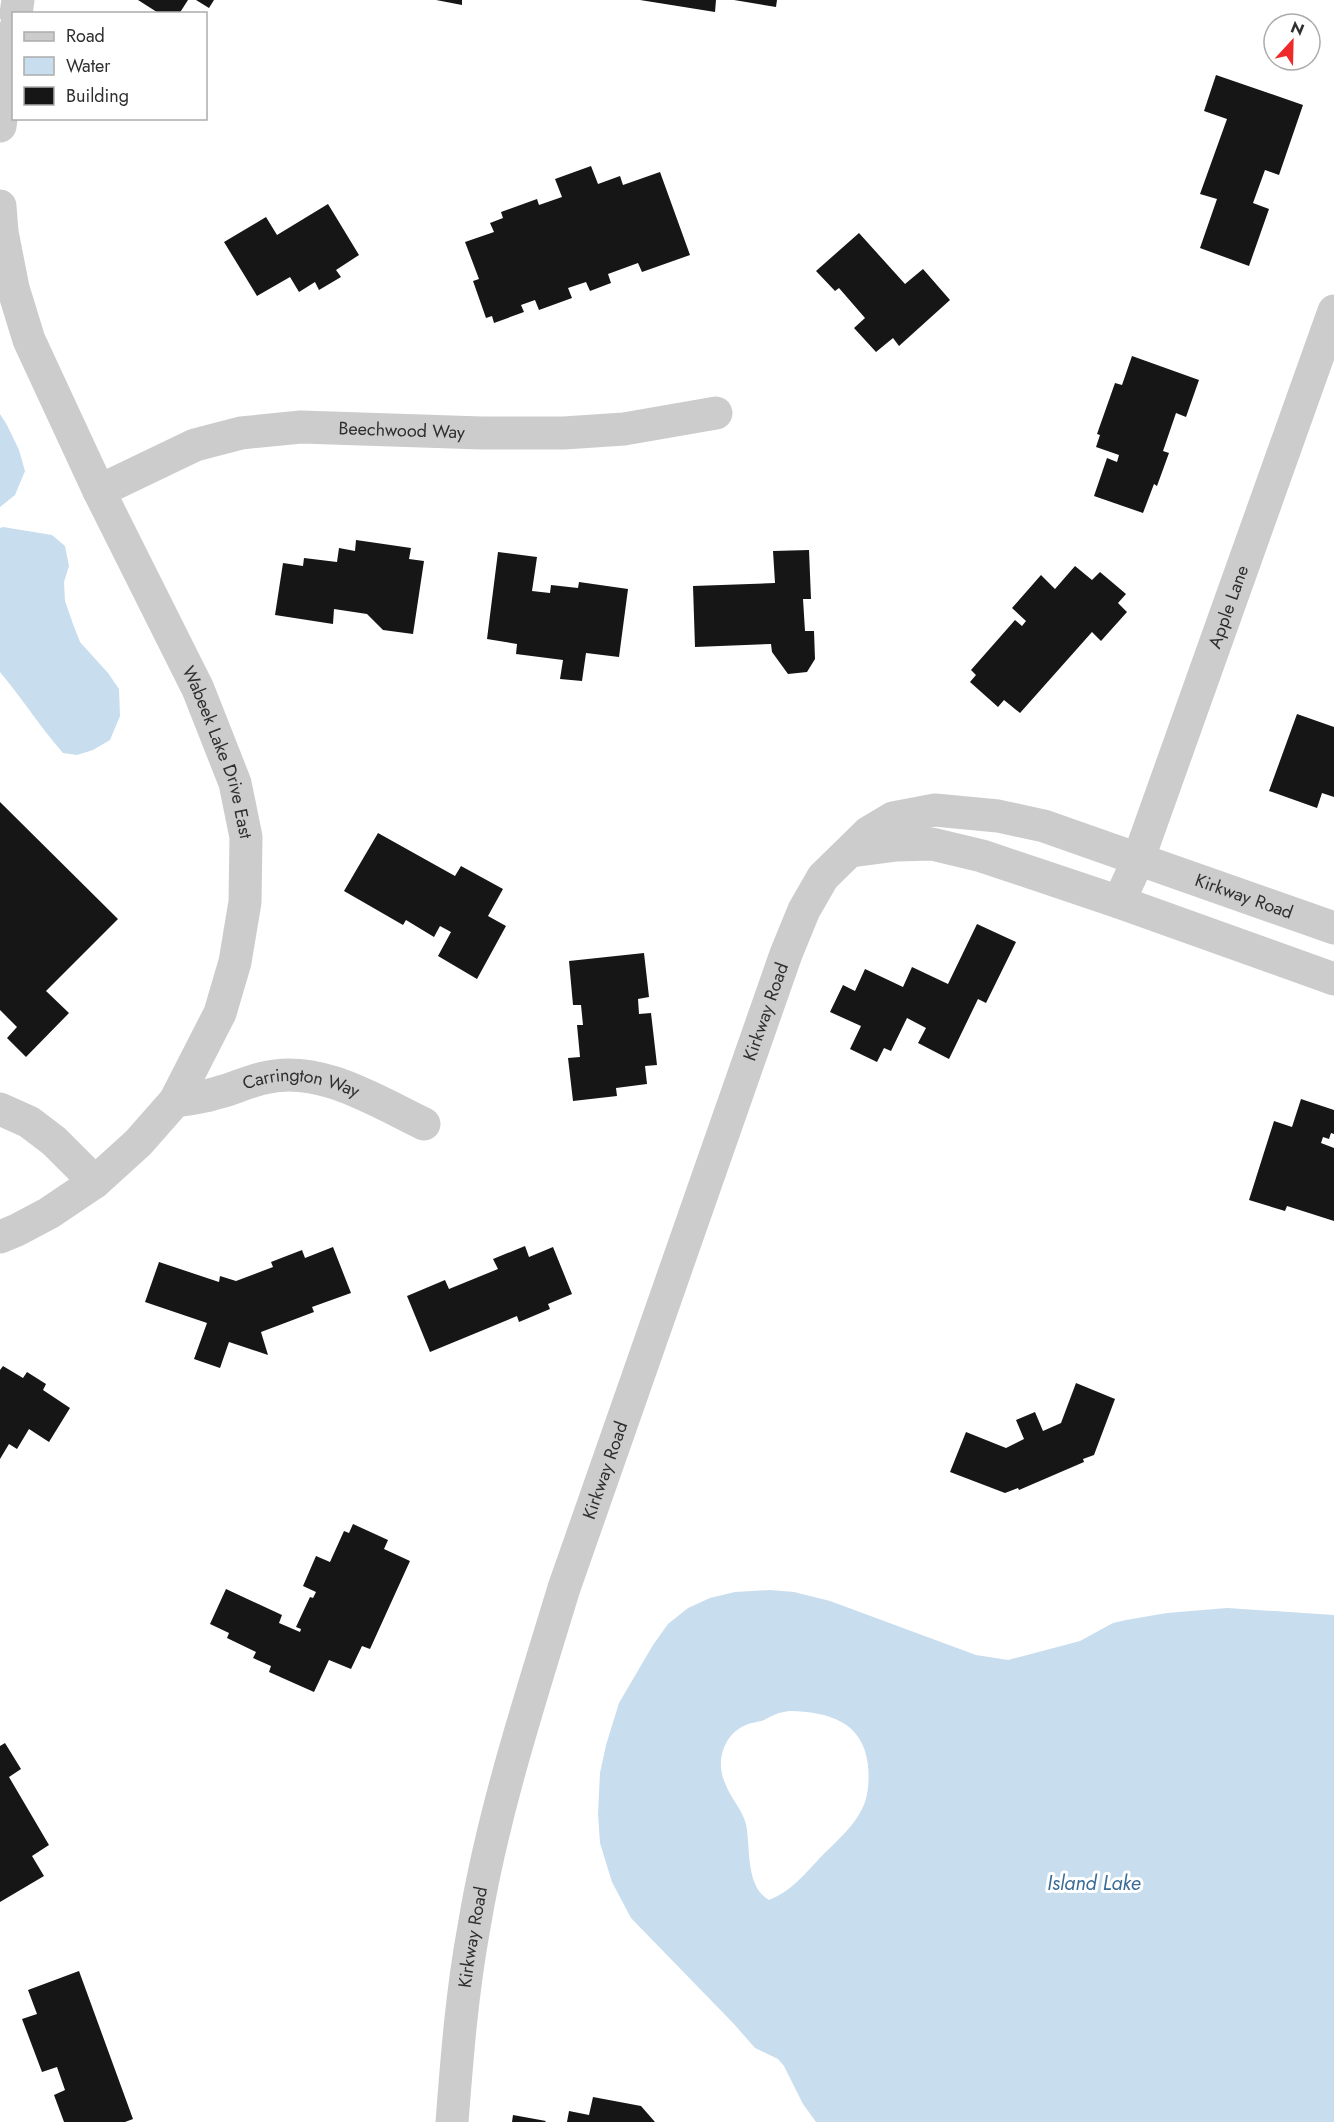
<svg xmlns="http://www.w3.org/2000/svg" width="1334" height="2122" viewBox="0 0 1334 2122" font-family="Jost,sans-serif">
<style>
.water{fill:#c8ddee;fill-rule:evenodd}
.building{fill:#161616}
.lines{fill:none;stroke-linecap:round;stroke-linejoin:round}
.minor{stroke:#ccc;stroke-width:33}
.labels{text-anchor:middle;stroke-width:6;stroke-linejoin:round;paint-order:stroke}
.street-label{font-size:18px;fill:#2f2f2f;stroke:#fff}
.water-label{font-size:20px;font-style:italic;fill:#396c96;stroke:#fff}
</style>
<rect width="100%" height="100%" fill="#fff"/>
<path class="water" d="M0,414L7,425L19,450L25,471L15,495L0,507Z
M3,527L52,535L65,546L69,566L64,582L65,601L73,624L80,642L108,673L119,689L120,716L110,740L93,750L77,755L63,753C40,727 22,698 0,672V528Z
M770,1590L794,1592L830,1601L976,1655L1008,1660L1080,1641L1113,1623L1126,1620L1167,1613L1227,1608L1334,1615V2122H816L803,2104L784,2066L778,2059L755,2048L733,2023L631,1918L612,1882L600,1843L598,1814L600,1773L606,1745L619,1703L653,1645L668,1624L688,1608L710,1598L735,1592ZM790,1711C828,1712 863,1721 868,1765C869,1777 869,1790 865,1802C857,1825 835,1842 819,1859C804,1875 790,1892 769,1900C745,1886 751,1849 746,1824C742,1809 730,1797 725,1783C715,1761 724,1734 746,1725C752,1722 759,1722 764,1720C773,1715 779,1712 790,1711Z"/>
<path class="building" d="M138,0H188L179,14H160Z
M196,0H214L209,8Z
M436,0H462V5Z
M640,0H716L715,12Z
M734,0H777L776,7Z
M1216,75L1303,105L1279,175L1265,170L1253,203L1269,209L1249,266L1200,248L1217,199L1200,194L1227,119L1204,111Z
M591,166L598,184L620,176L623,185L660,172L690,255L642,272L638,263L608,274L611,283L590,291L586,282L568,288L572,298L539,310L535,300L521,305L524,312L494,323L492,316L486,318L473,281L479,279L465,242L494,232L490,223L503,218L501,212L537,199L539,205L562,197L555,179Z
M328,204L359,255L336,270L341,277L319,290L315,282L299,292L290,277L257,296L224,242L266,217L277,235Z
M859,233L905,284L923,269L950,300L899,346L893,338L876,352L854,328L865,318L839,288L835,291L816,271Z
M1132,356L1199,380L1186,417L1176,413L1163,451L1169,453L1157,486L1154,484L1143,513L1094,496L1107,458L1117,462L1119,455L1096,447L1100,435L1097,434L1115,383L1122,385Z
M356,540L411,548L409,559L424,561L413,634L383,630L367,614L334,609L333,624L275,615L283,563L303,566L304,558L337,562L339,548L355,551Z
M809,550L811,599H803L805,631H814L815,659L807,672L788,674L772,652L771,644L695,647L693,586L775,583L773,551Z
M498,552L537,557L532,591L550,593L551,585L578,588L579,582L628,589L619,657L586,653L582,681L560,679L563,660L516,654L517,644L487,639Z
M1075,566L1092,580L1100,572L1126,594L1118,603L1127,612L1101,641L1092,632L1020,713L1004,700L998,707L970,682L976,675L971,670L1015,620L1022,626L1026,621L1012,608L1041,575L1055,589Z
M1297,714L1334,727V797L1322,793L1317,808L1269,791Z
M0,802L118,919L46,991L69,1013L26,1057L7,1038L17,1027L0,1010Z
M378,833L455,876L461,866L503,889L488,916L506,926L477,979L438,956L451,932L440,926L434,937L406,920L403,925L344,891Z
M977,924L1016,942L986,1003L978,999L949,1059L918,1043L926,1028L907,1018L891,1051L884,1048L877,1062L850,1049L861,1026L830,1012L843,985L855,991L865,969L903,987L912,967L948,984Z
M644,953L649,997L638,999L639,1014L651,1013L657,1065L645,1066L647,1084L616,1088L617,1096L573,1101L568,1058L580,1057L577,1025H583L581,1005H573L569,961Z
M1301,1099L1334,1110V1134L1331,1133L1329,1139L1323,1137L1321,1143L1334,1148V1221L1287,1206L1285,1211L1249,1200L1274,1121L1292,1127Z
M525,1246L529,1257L553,1247L572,1294L548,1304L550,1309L519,1322L517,1316L430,1352L407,1296L445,1280L449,1289L498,1269L493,1259Z
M333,1247L351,1293L312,1307L314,1312L261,1332L268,1355L229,1342L220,1368L194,1359L207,1323L145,1302L159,1262L219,1282L220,1276L236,1281L273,1267L271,1262L302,1250L305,1258Z
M3,1366L23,1378L27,1372L46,1384L43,1390L70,1408L49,1442L29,1429L17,1449L9,1444L0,1459V1370Z
M1076,1383L1115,1399L1094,1455L1083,1459L1084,1462L1019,1490L1018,1488L1005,1493L950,1472L966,1432L1006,1448L1024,1439L1016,1420L1035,1412L1043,1431L1061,1423Z
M353,1524L388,1540L384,1549L410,1561L370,1649L362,1646L351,1669L329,1660L314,1692L269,1672L271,1666L253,1658L256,1652L227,1638L229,1633L210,1624L226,1589L282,1615L279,1623L300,1632L301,1629L296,1627L310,1597L313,1598L316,1592L303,1586L316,1556L330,1562L344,1531L349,1533Z
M5,1743L21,1769L9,1777L49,1845L32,1856L44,1876L0,1902V1746Z
M79,1971L133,2119L125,2122H64L54,2095L65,2090L57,2067L42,2072L22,2019L37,2014L28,1990Z
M593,2097L641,2106L655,2122H567L569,2111L589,2115Z
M513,2115L546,2121L545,2122H512Z"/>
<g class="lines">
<g class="minor">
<path d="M16,14L18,0"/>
<path d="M0,126L14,31"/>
<path id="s1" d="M0,206L2,232L13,288L29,340L99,491L198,689L235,783L246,837L245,902L235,962L220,1013L175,1101L138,1143L95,1182L49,1213L17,1230L0,1237"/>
<path id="s2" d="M99,491L195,445L241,433L301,427L482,433H564L624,429L716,413"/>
<path d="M851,851L897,845L932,844L982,856L1119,902L1334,979"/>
<path id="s3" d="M1119,902L1138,860L1334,311"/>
<path id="s4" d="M175,1101C190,1099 206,1097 220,1092C235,1088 249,1081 264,1078C319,1064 376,1101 424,1124"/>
<path d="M0,1109L29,1122L54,1141L95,1182"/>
<path id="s5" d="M452,2122C457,2057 462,1992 474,1927C493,1812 530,1700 564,1588L786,954L804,910L823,877L868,833L893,818L935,810L998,816L1044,826L1334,928"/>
</g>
</g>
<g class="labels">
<g class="street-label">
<text dy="6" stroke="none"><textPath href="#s2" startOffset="315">Beechwood Way</textPath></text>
<text dy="6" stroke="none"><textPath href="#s3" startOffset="315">Apple Lane</textPath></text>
<text dy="6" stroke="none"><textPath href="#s1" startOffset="592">Wabeek Lake Drive East</textPath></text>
<text dy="6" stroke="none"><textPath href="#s5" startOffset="1762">Kirkway Road</textPath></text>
<text dy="6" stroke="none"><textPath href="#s5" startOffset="1158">Kirkway Road</textPath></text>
<text dy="6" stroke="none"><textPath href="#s4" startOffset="130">Carrington Way</textPath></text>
<text dy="6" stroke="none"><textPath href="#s5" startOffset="672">Kirkway Road</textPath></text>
<text dy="6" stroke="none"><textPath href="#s5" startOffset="186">Kirkway Road</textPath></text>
</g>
<g class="water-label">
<text x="1094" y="1890">Island Lake</text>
</g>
</g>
<rect x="12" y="12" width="195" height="108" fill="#ffffff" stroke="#acacac" stroke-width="1.5"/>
<rect x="24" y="32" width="30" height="9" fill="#cccccc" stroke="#acacac" stroke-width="1.5"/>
<text x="66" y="42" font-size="18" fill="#2f2f2f">Road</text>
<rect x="24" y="57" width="30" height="18" fill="#c8ddee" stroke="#acacac" stroke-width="1.5"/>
<text x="66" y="72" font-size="18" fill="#2f2f2f">Water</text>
<rect x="24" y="87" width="30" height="18" fill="#161616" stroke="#acacac" stroke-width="1.5"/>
<text x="66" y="102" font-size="18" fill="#2f2f2f">Building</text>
<g transform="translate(1292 42) rotate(22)"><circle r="28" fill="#ffffff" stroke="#acacac" stroke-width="1.5"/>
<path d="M0-4.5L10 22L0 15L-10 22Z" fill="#ee2a2b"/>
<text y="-9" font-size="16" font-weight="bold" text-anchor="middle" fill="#2f2f2f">N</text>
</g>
</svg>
